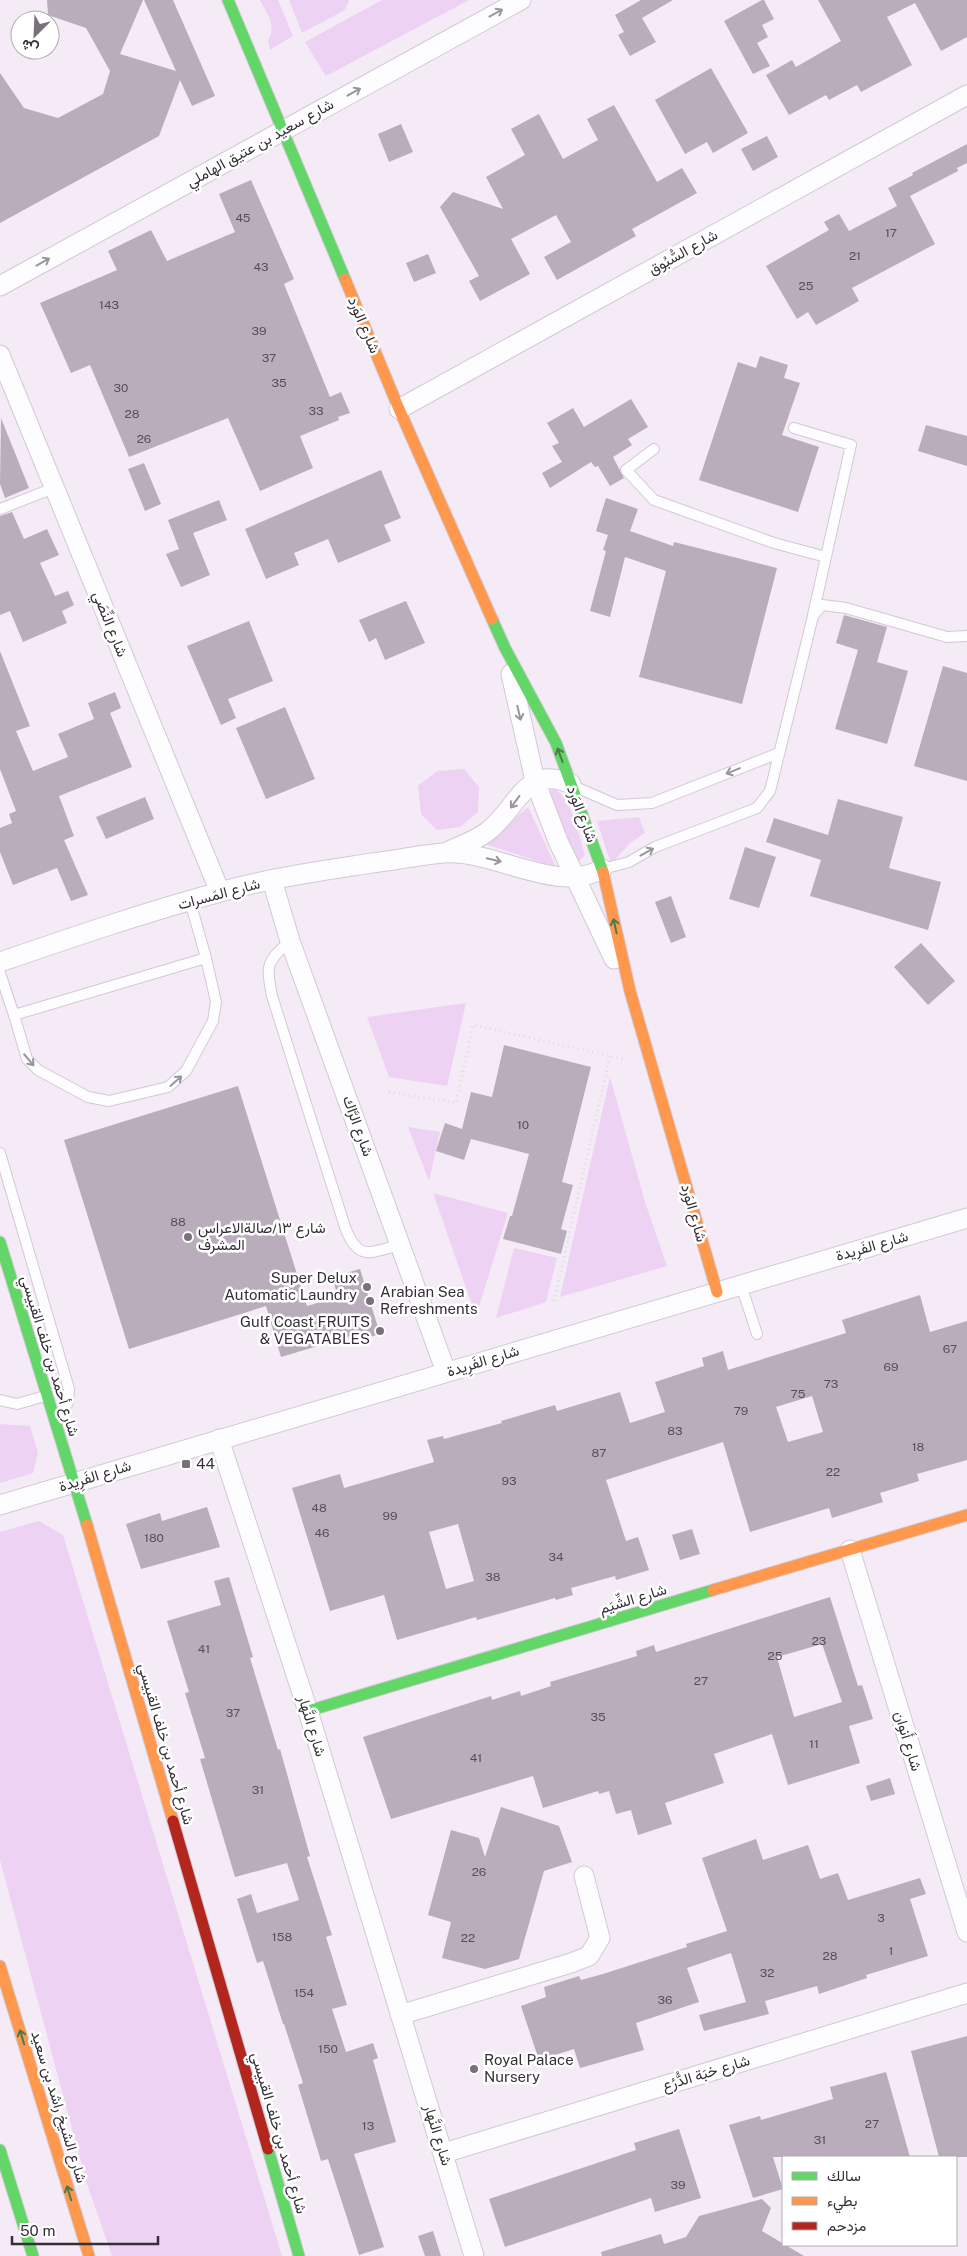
<svg xmlns="http://www.w3.org/2000/svg" width="967" height="2256" viewBox="0 0 967 2256" font-family="'Public Sans',Vazirmatn,sans-serif">
<style>
.green{fill:#edd2f3}
.building{fill:#b9adbb;fill-rule:evenodd}
.lines{fill:none;stroke-linecap:round;stroke-linejoin:round}
.lane-casing{stroke:#d1c9d3;stroke-width:12}
.street-casing{stroke:#d1c9d3;stroke-width:21}
.fast-casing{stroke:#d1c9d3;stroke-width:13}
.slow-casing{stroke:#d1c9d3;stroke-width:13}
.jam-casing{stroke:#d1c9d3;stroke-width:13}
.path{stroke:#dedcdf;stroke-width:3;stroke-dasharray:1 4;stroke-linecap:butt}
.lane{stroke:#fdfcfe;stroke-width:10}
.street{stroke:#fdfcfe;stroke-width:19}
.fast{stroke:#63d668;stroke-width:11}
.slow{stroke:#ff974d;stroke-width:11}
.jam{stroke:#b3261e;stroke-width:11}
.oneway{stroke:#99969a}
.oneway2{stroke:#4a7a4d}
.poi-dot{fill:#78717a;stroke:#fff;stroke-width:2}
.labels{text-anchor:middle;stroke-width:5;stroke-linejoin:round;paint-order:stroke}
.number-label{font-size:12px;fill:#564e58}
.street-label{font-size:15px;fill:#352f37;stroke:#fff}
.poi-label{font-size:15px;fill:#352f37;stroke:#fff;text-anchor:start}
</style>
<rect width="100%" height="100%" fill="#f4ebf6"/>
<path class="green" d="M260,0H278L293,36L270,50L268,40C277,26 267,14 260,0Z
M289,0H349L345,10L302,33Z
M382,0H469L326,76L305,42Z
M464,769L479,787L478,812L460,827L437,830L421,814L418,786L437,771Z
M553,789C572,795 579,837 585,855L580,860H574L547,793Z
M528,807L556,867L485,844Z
M639,817L645,833L630,843L611,864L597,821Z
M466,1003L447,1086L389,1077L367,1017Z
M610,1077L645,1202L667,1266L560,1297Z
M408,1127L440,1132L429,1181Z
M433,1193L508,1213L476,1316Z
M514,1248L557,1258L546,1302L496,1318Z
M0,1424L30,1426L38,1453L33,1473L0,1483Z
M39,1521L63,1535L282,2256H112L86,2181L0,1860V1532Z"/>
<path class="building" d="M47,0H143L120,54L176,71L144,0H173L215,96L192,106L180,80L159,136L0,223V73L24,108L58,118L103,94L110,71L86,28L48,15Z
M641,0H673L642,18L656,42L630,56L618,35L624,32L615,15Z
M762,0H764L774,19L762,25L768,37L757,43L770,66L753,74L724,21Z
M818,0H967V37L941,51L915,3L887,17L912,65L861,92L857,85L829,100L826,95L789,115L766,75L792,60L796,67L841,41Z
M711,68L748,133L713,153L707,142L685,154L655,100Z
M614,105L657,182L682,168L697,193L632,229L636,236L557,280L544,257L571,242L556,215L511,239L530,274L480,301L469,281L479,276L440,207L453,192L503,209L486,177L525,155L511,129L539,114L563,159L598,140L587,119Z
M401,124L413,152L389,162L378,134Z
M767,136L778,157L753,171L741,149Z
M967,144V163L957,168L958,171L910,196L935,244L852,288L859,301L816,325L808,312L797,319L766,266L829,230L824,222L839,214L849,231L897,206L888,188L913,175L912,173Z
M251,180L294,279L284,284L330,397L341,392L350,413L338,417L339,420L300,436L313,468L260,491L228,418L129,457L90,365L71,373L40,303L117,270L108,251L151,230L167,261L235,232L219,194Z
M428,254L436,273L414,282L406,263Z
M760,356L788,365L784,378L800,383L782,435L819,447L798,512L699,480L738,362L756,368Z
M631,399L648,427L628,439L632,445L613,457L624,478L610,486L598,466L595,467L591,462L550,488L542,473L562,462L552,446L559,443L547,423L573,408L584,427Z
M1,418L29,488L5,498L0,484Z
M926,425L967,436V466L918,451Z
M144,463L161,504L145,511L128,469Z
M381,470L401,518L384,525L391,541L338,563L328,539L294,553L299,565L266,579L245,529Z
M606,498L638,509L630,531L673,546L674,542L777,568L742,704L639,677L666,571L625,557L610,617L590,611L606,551L603,550L608,535L596,531Z
M219,500L227,520L193,533L210,575L181,587L166,554L179,549L168,520Z
M12,512L24,539L47,529L59,555L40,563L55,596L68,591L74,605L62,611L67,623L23,642L10,611L0,615V516Z
M406,601L425,643L385,660L376,638L369,642L359,620Z
M844,615L887,627L877,662L908,671L887,744L835,729L858,650L836,643Z
M249,621L273,681L228,699L236,718L221,725L187,646Z
M0,651L30,726L16,731L33,771L68,757L58,734L94,719L88,703L115,692L121,708L110,713L132,767L59,796L74,836L64,840L88,895L71,901L57,868L13,885L0,852V828L12,823L9,814L16,811L0,769Z
M943,666L967,673V781L914,766Z
M285,707L315,779L266,799L236,728Z
M145,797L154,819L106,839L96,817Z
M838,799L903,817L889,868L941,882L928,930L810,896L821,860L766,842L774,818L828,835Z
M745,847L776,857L759,908L729,899Z
M671,896L686,937L671,943L655,902Z
M921,943L955,981L928,1005L894,967Z
M504,1045L591,1067L562,1182L573,1185L561,1229L567,1231L561,1254L503,1239L510,1216H512L529,1154L471,1139L464,1160L436,1151L445,1123L462,1129L471,1092L492,1097Z
M238,1086L307,1306L338,1297L332,1277L360,1269L380,1334L352,1342L351,1336L281,1357L266,1306L129,1349L64,1140Z
M920,1295L930,1332L967,1321V1460L917,1474L919,1481L880,1493L883,1502L832,1518L829,1508L750,1532L723,1442L606,1480L626,1541L638,1537L649,1570L616,1580L615,1576L571,1588L573,1595L556,1600L555,1598L477,1620L476,1617L397,1640L384,1595L330,1611L292,1488L340,1474L344,1488L434,1462L427,1440L443,1436L444,1439L502,1423L501,1421L555,1405L557,1411L620,1392L630,1423L665,1412L655,1382L704,1366L702,1358L723,1351L728,1370L846,1333L842,1320ZM812,1396L823,1432L788,1442L776,1407ZM458,1524L474,1581L446,1589L429,1532Z
M207,1507L220,1547L141,1569L126,1524L160,1513L162,1521Z
M692,1529L700,1554L680,1560L672,1535Z
M229,1577L253,1657L250,1658L278,1750L280,1749L310,1856L307,1857L332,1935L326,1937L347,2005L332,2009L346,2052L373,2043L378,2058L373,2060L396,2142L354,2154L384,2247L359,2255L328,2159L321,2161L298,2085L303,2083L284,2024H283L263,1961L257,1963L237,1899L251,1894L257,1913L299,1900L287,1863L235,1877L200,1759L205,1758L185,1693L189,1692L167,1621L221,1605L214,1581Z
M830,1597L858,1686L862,1685L873,1719L849,1726L860,1763L788,1785L772,1734L714,1754L724,1783L665,1803L672,1824L638,1835L631,1810L616,1814L609,1791L599,1794L598,1791L543,1808L533,1776L391,1819L363,1737L491,1696L492,1700L520,1691L521,1696L551,1686L550,1682L637,1656L636,1651L654,1645L656,1652ZM822,1644L842,1702L794,1717L777,1657Z
M890,1778L895,1794L871,1801L866,1786Z
M501,1807L559,1826L572,1862L544,1871L519,1959L485,1969L442,1958L451,1922L428,1915L451,1830L479,1838L485,1857Z
M756,1839L763,1860L808,1845L820,1879L838,1873L848,1900L920,1878L926,1894L910,1899L928,1956L866,1975L867,1978L819,1994L817,1986L765,2001L769,2014L704,2031L699,2015L746,2002L731,1953L687,1968L699,2002L636,2023L644,2050L580,2068L574,2049L539,2060L521,2006L546,1997L544,1987L579,1976L581,1980L603,1974L687,1947L686,1944L727,1931L702,1858Z
M967,2036V2157H939L911,2051Z
M886,2072L910,2157H773L783,2189L753,2198L729,2125L760,2116L761,2120L833,2099L830,2087Z
M679,2129L701,2198L655,2212L651,2198L505,2247L489,2199L636,2150L634,2143Z
M762,2199L771,2208L762,2231L804,2256H602L601,2252L661,2234L664,2244L686,2237L699,2216Z
M433,2231L441,2256H425L418,2236Z"/>
<g class="lines">
<defs>
<path id="lane" d="M794,428L851,445L813,615
M654,449L626,470L654,500L774,543L826,557
M0,509L54,488
M578,788L617,805L652,803L779,753
M603,869L629,862L655,847L757,808L770,791L813,616L822,605L846,608L947,637L967,636
M290,941C266,963 266,964 272,996L346,1230C360,1263 372,1251 400,1245
M0,973L14,1015L206,958L190,901
M14,1015L27,1059L38,1070L88,1097L109,1101L168,1087L186,1071L213,1021L216,1002L206,958
M0,1153L69,1389L68,1403L55,1418
M741,1285L757,1334
M0,1400L17,1404L45,1396"/>
<path id="street" d="M0,286L521,0
M0,355L220,892
M399,409L967,95
M511,674L535,781L558,841L614,959
M445,853C459,846 475,841 487,832C517,810 525,763 571,784
M272,880L290,941L446,1372
M0,962C73,937 146,912 220,892C270,878 321,871 372,863C396,860 420,855 444,853C493,849 557,895 602,869
M219,1439L308,1711L474,2256
M0,1505L967,1218
M850,1550L967,1932
M400,2015L571,1963L589,1956L600,1938L584,1876
M444,2153L967,1993"/>
<path id="fast" d="M228,0L345,279
M492,619L505,648L556,743L603,872
M0,1242L87,1525
M308,1711L713,1590
M268,2149L299,2256
M0,2150L33,2256"/>
<path id="slow" d="M345,279L399,409L492,619
M603,872L630,991L717,1292
M87,1525L173,1821
M713,1590L967,1515
M0,1966L89,2256"/>
<path id="jam" d="M173,1821L268,2149"/>
</defs>
<use href="#lane" class="lane-casing"/>
<use href="#street" class="street-casing"/>
<use href="#fast" class="fast-casing"/>
<use href="#slow" class="slow-casing"/>
<use href="#jam" class="jam-casing"/>
<path class="path" d="M389,1092L456,1103L473,1025L624,1059
M554,1301L610,1056"/>
<use href="#lane" class="lane"/>
<use href="#street" class="street"/>
<use href="#fast" class="fast"/>
<use href="#slow" class="slow"/>
<use href="#jam" class="jam"/>
</g>
<defs><path id="oneway-shaft" d="M-6 0H5M1.5-3L5.5 0L1.5 3" fill="none" stroke-width="1.6" stroke-linecap="round" stroke-linejoin="round" transform="scale(1.25)"/></defs>
<g class="oneway">
<use href="#oneway-shaft" transform="translate(496 13) rotate(-29)"/>
<use href="#oneway-shaft" transform="translate(354 92) rotate(-29)"/>
<use href="#oneway-shaft" transform="translate(43 262) rotate(-29)"/>
<use href="#oneway-shaft" transform="translate(519 713) rotate(77)"/>
<use href="#oneway-shaft" transform="translate(733 771) rotate(158)"/>
<use href="#oneway-shaft" transform="translate(515 802) rotate(126)"/>
<use href="#oneway-shaft" transform="translate(647 852) rotate(-29)"/>
<use href="#oneway-shaft" transform="translate(494 860) rotate(14)"/>
<use href="#oneway-shaft" transform="translate(29 1060) rotate(50)"/>
<use href="#oneway-shaft" transform="translate(176 1081) rotate(-41)"/>
</g>
<g class="oneway2">
<use href="#oneway-shaft" transform="translate(560 755) rotate(-110)"/>
<use href="#oneway-shaft" transform="translate(615 926) rotate(-103)"/>
<use href="#oneway-shaft" transform="translate(22 2037) rotate(-107)"/>
<use href="#oneway-shaft" transform="translate(69 2193) rotate(-107)"/>
</g>
<g class="poi-dot">
<circle cx="188" cy="1237" r="5"/>
<circle cx="367" cy="1287" r="5"/>
<circle cx="370" cy="1301" r="5"/>
<circle cx="380" cy="1331" r="5"/>
<rect x="181" y="1459" width="10" height="10" rx="2.5"/>
<circle cx="474" cy="2069" r="5"/>
</g>
<g class="labels">
<g class="number-label">
<text x="243" y="222">45</text>
<text x="891" y="237">17</text>
<text x="855" y="260">21</text>
<text x="261" y="271">43</text>
<text x="806" y="290">25</text>
<text x="109" y="309">143</text>
<text x="259" y="335">39</text>
<text x="269" y="362">37</text>
<text x="279" y="387">35</text>
<text x="121" y="392">30</text>
<text x="316" y="415">33</text>
<text x="132" y="418">28</text>
<text x="144" y="443">26</text>
<text x="523" y="1129">10</text>
<text x="178" y="1226">88</text>
<text x="950" y="1353">67</text>
<text x="891" y="1371">69</text>
<text x="831" y="1388">73</text>
<text x="798" y="1398">75</text>
<text x="741" y="1415">79</text>
<text x="675" y="1435">83</text>
<text x="918" y="1451">18</text>
<text x="599" y="1457">87</text>
<text x="833" y="1476">22</text>
<text x="509" y="1485">93</text>
<text x="319" y="1512">48</text>
<text x="390" y="1520">99</text>
<text x="322" y="1537">46</text>
<text x="154" y="1542">180</text>
<text x="556" y="1561">34</text>
<text x="493" y="1581">38</text>
<text x="819" y="1645">23</text>
<text x="204" y="1653">41</text>
<text x="775" y="1660">25</text>
<text x="701" y="1685">27</text>
<text x="233" y="1717">37</text>
<text x="598" y="1721">35</text>
<text x="814" y="1748">11</text>
<text x="476" y="1762">41</text>
<text x="258" y="1794">31</text>
<text x="479" y="1876">26</text>
<text x="881" y="1922">3</text>
<text x="282" y="1941">158</text>
<text x="468" y="1942">22</text>
<text x="891" y="1955">1</text>
<text x="830" y="1960">28</text>
<text x="767" y="1977">32</text>
<text x="304" y="1997">154</text>
<text x="665" y="2004">36</text>
<text x="328" y="2053">150</text>
<text x="872" y="2128">27</text>
<text x="368" y="2130">13</text>
<text x="820" y="2144">31</text>
<text x="678" y="2189">39</text>
</g>
<g class="street-label">
<text transform="translate(260 143) rotate(-29)" y="5">شارع سعيد بن عتيق الهاملي</text>
<text transform="translate(683 252) rotate(-29)" y="5">شارع السُّبُوق</text>
<text transform="translate(364 325) rotate(67)" y="5">شارع الوَرد</text>
<text transform="translate(110 624) rotate(68)" y="5">شارع النِّصَي</text>
<text transform="translate(582 814) rotate(69)" y="5">شارع الوَرد</text>
<text transform="translate(219 894) rotate(-15)" y="5">شارع المَسرات</text>
<text transform="translate(358 1126) rotate(70)" y="5">شارع الرَّاك</text>
<text transform="translate(694 1213) rotate(74)" y="5">شارع الوَرد</text>
<text transform="translate(872 1246) rotate(-16)" y="5">شارع الفَرِيدة</text>
<text transform="translate(50 1356) rotate(73)" y="5">شارع أحمد بن خلف القبيسي</text>
<text transform="translate(483 1361) rotate(-17)" y="5">شارع الفَرِيدة</text>
<text transform="translate(95 1476) rotate(-17)" y="5">شارع الفَرِيدة</text>
<text transform="translate(633 1599) rotate(-17)" y="5">شارع الشِّيَم</text>
<text transform="translate(312 1726) rotate(73)" y="5">شارع النَّهار</text>
<text transform="translate(908 1741) rotate(73)" y="5">شارع أَنوان</text>
<text transform="translate(166 1744) rotate(74)" y="5">شارع أحمد بن خلف القبيسي</text>
<text transform="translate(706 2073) rotate(-17)" y="5">شارع خبَة الدُّرُع</text>
<text transform="translate(59 2107) rotate(73)" y="5">شارع الشيخ راشد بن سعيد</text>
<text transform="translate(279 2133) rotate(74)" y="5">شارع أحمد بن خلف القبيسي</text>
<text transform="translate(438 2135) rotate(73)" y="5">شارع النَّهار</text>
</g>
<g class="poi-label">
<text x="198" y="1233">شارع ١٣/صالةالاعراس<tspan x="198" dy="17">المشرف</tspan></text>
<text x="357" y="1283" text-anchor="end">Super Delux<tspan x="357" dy="17">Automatic Laundry</tspan></text>
<text x="380" y="1297">Arabian Sea<tspan x="380" dy="17">Refreshments</tspan></text>
<text x="370" y="1327" text-anchor="end">Gulf Coast FRUITS<tspan x="370" dy="17">&amp; VEGATABLES</tspan></text>
<text x="196" y="1469">44</text>
<text x="484" y="2065">Royal Palace<tspan x="484" dy="17">Nursery</tspan></text>
</g>
</g>
<rect x="782" y="2156" width="175" height="90" fill="#ffffff" stroke="#aeacaf"/>
<rect x="792" y="2172" width="25" height="8" fill="#63d668" stroke="#aeacaf"/>
<text x="827" y="2181" font-size="15" fill="#352f37">سالك</text>
<rect x="792" y="2197" width="25" height="8" fill="#ff974d" stroke="#aeacaf"/>
<text x="827" y="2206" font-size="15" fill="#352f37">بطيء</text>
<rect x="792" y="2222" width="25" height="8" fill="#b3261e" stroke="#aeacaf"/>
<text x="827" y="2231" font-size="15" fill="#352f37">مزدحم</text>
<g transform="translate(35 35) rotate(204)"><circle r="24" fill="#ffffff" stroke="#aeacaf"/>
<path d="M0-4L9 19L0 12L-9 19Z" fill="#78717a"/>
<text y="-8" font-size="14" font-weight="bold" text-anchor="middle" fill="#352f37">ش</text>
</g>
<path d="M12 2236v8h146v-8" fill="none" stroke="#352f37" stroke-width="2.5"/>
<text x="20" y="2236" font-size="15" fill="#352f37" stroke="#ffffff" stroke-width="4" paint-order="stroke">50 m</text>
</svg>
